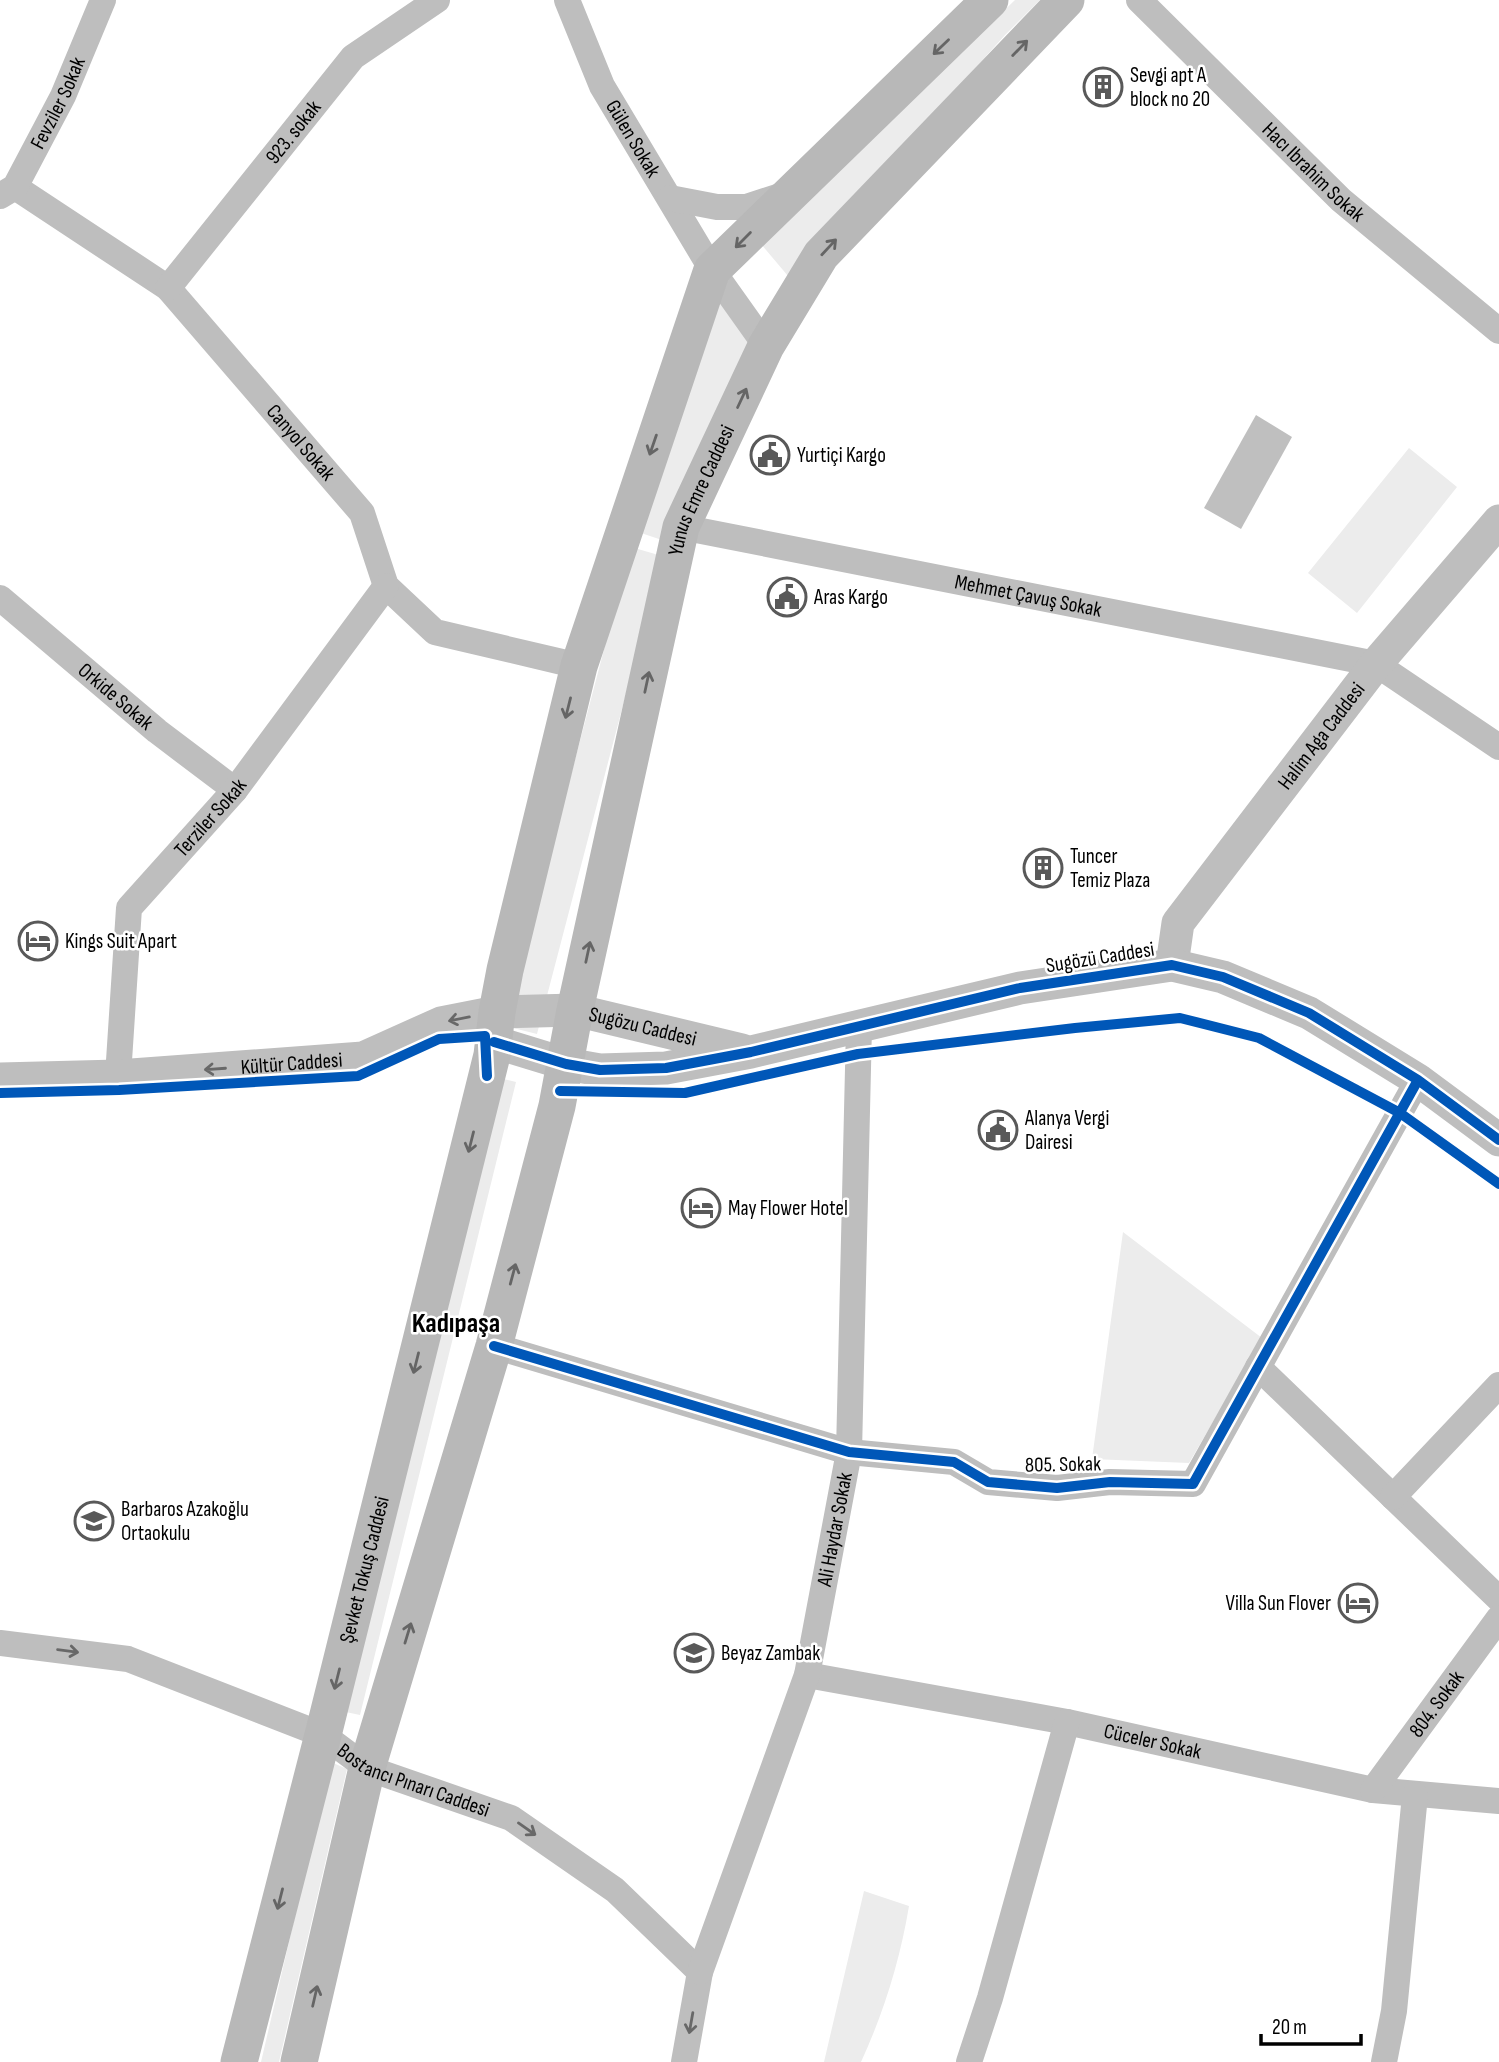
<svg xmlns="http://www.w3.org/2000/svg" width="1499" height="2062" viewBox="0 0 1499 2062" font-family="'Sofia Sans Condensed',sans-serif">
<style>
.green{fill:#ececec}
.water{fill:#bfbfbf}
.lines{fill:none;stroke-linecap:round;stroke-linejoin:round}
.minor{stroke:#bebebe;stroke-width:26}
.tertiary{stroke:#bebebe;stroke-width:33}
.secondary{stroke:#b8b8b8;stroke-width:37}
.cycleway-casing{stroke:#fff;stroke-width:15}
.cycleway{stroke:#0057b8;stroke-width:10}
.oneway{stroke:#656565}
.oneway2{stroke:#686868}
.labels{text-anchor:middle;stroke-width:5;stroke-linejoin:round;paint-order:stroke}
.poi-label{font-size:21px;fill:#000;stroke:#fff;text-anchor:start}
.street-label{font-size:21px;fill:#000;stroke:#fff}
.district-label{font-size:28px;font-weight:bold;fill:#000;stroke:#fff}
</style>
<rect width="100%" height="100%" fill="#fff"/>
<path class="green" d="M1015,0H1040L1005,35L788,276L761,244Z
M715,293L754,348L665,541L635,531Z
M1409,448L1457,487L1357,613L1308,573Z
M631,547L662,556L537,1034L505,1026Z
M499,1078L516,1082L360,1715L341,1711Z
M1123,1232L1262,1338L1189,1463L1092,1459Z
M331,1762L347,1769L279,2062H261Z
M864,1891L909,1906C900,1960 884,2012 861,2062H824Z"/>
<path class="water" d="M1256,415L1292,437L1241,529L1204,508Z"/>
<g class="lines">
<g class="minor">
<path id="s1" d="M567,0L602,86L712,270L766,346"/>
<path id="s2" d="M1139,0L1341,200L1499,331"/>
<path id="s3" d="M15,187L168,288L362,513L386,586L435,632L579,666"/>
<path id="s4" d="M0,196L15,187L63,96L103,0"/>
<path d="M670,198L717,207H746L786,194"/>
<path id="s5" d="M168,288L353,57L437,0"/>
<path id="s6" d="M681,527L1376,664L1499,747"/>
<path id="s7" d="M0,598L157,731L235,790"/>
<path id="s8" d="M118,1076L129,908L235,790L386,586"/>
<path d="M494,1346L849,1452L954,1462L988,1482L1057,1488L1110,1482L1193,1484L1418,1080"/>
<path d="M1258,1367L1499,1599"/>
<path d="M1393,1497L1499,1385"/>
<path id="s9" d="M0,1643L128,1659L323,1735L367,1768L511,1818L615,1890L700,1972L684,2062"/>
<path id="s10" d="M807,1675L1067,1722L1373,1790L1499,1801"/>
<path id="s11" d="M1373,1790L1499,1618"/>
<path id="s12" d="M700,1972L807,1675L849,1452L859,1026"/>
<path d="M969,2062L990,1998L1067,1722"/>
<path d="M1384,2062L1394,2011L1415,1795"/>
</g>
<g class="tertiary">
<path id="s13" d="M1172,965L1178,923L1376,664L1499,521"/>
<path d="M494,1042L566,1064L600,1070L666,1068L751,1052L1020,988L1172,965L1223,977L1309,1013L1418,1080L1499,1140"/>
<path id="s14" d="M0,1079L118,1076L363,1058L441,1023L497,1012L575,1010L742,1050"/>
</g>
<g class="secondary">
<path id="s15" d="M239,2062L323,1735L492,1055L497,1012L505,970L579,666L712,270L990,0"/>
<path id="s16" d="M299,2062L367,1768L494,1346L557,1106L575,1010L681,527L766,346L821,255L1066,0"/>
</g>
<defs>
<path id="cycleway" d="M494,1042L566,1064L600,1070L666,1068L751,1052L1020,988L1172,965L1223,977L1309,1013L1418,1080L1499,1140
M560,1091L685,1093L858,1054L1075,1028L1180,1018L1259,1038L1400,1113L1499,1184
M0,1093L119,1090L358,1076L439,1039L485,1036L487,1076
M494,1346L849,1452L954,1462L988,1482L1057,1488L1110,1482L1193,1484L1418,1080"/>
</defs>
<use href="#cycleway" class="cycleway-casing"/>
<use href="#cycleway" class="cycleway"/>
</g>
<defs><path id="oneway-shaft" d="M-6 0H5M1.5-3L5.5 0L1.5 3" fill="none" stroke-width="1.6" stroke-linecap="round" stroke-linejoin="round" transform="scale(1.75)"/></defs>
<g class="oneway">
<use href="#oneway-shaft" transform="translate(941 47) rotate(136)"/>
<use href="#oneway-shaft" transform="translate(1020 48) rotate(-46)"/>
<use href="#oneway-shaft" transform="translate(743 240) rotate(135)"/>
<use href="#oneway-shaft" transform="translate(829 247) rotate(-47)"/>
<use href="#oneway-shaft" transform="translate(742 398) rotate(-65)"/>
<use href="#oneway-shaft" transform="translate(653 445) rotate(109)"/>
<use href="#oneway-shaft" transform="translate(647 682) rotate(-78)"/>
<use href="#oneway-shaft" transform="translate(568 708) rotate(104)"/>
<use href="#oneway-shaft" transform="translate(588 952) rotate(-78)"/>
<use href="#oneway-shaft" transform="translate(471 1142) rotate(104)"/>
<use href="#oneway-shaft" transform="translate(513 1274) rotate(-75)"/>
<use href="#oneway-shaft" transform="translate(416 1363) rotate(104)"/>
<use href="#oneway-shaft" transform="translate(408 1633) rotate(-73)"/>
<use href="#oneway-shaft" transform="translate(337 1679) rotate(104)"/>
<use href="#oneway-shaft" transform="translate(280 1899) rotate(104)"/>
<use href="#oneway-shaft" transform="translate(315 1996) rotate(-77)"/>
</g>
<g class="oneway2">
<use href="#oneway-shaft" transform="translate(459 1019) rotate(169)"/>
<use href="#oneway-shaft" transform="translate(215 1069) rotate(176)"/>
<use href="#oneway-shaft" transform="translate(68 1651) rotate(7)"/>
<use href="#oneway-shaft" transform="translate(527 1829) rotate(35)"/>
<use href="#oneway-shaft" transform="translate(691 2023) rotate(100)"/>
</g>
<defs>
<symbol id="building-ring" viewBox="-11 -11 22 22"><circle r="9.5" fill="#fff" stroke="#595959" stroke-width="1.5"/><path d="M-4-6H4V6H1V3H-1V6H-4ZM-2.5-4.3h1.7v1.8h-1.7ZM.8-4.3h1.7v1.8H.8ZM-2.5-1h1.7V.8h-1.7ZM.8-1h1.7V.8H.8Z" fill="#595959"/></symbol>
<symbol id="civic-ring" viewBox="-11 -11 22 22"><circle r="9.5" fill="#fff" stroke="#595959" stroke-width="1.5"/><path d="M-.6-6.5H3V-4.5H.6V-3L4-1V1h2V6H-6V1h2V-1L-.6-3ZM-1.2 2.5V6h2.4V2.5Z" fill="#595959"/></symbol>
<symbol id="hotel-ring" viewBox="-11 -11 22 22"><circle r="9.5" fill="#fff" stroke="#595959" stroke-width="1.5"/><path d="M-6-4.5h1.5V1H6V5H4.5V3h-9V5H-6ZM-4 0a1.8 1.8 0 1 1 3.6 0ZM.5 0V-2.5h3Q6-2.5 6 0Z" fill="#595959"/></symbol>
<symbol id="school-ring" viewBox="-11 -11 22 22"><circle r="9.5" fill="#fff" stroke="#595959" stroke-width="1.5"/><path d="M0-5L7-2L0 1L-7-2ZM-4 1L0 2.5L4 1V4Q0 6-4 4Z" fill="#595959"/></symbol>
</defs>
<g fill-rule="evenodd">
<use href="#building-ring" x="1081" y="65" width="44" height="44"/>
<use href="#civic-ring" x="748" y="433" width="44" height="44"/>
<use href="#civic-ring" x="765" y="575" width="44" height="44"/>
<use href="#building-ring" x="1021" y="846" width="44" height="44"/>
<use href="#hotel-ring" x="16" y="919" width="44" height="44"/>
<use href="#civic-ring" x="976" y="1108" width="44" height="44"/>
<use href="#hotel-ring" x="679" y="1186" width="44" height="44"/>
<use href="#school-ring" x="72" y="1499" width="44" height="44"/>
<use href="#hotel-ring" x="1336" y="1581" width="44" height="44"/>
<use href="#school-ring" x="672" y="1631" width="44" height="44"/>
</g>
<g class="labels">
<g class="poi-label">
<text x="1130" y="82">Sevgi apt A<tspan x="1130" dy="24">block no 20</tspan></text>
<text x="797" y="462">Yurtiçi Kargo</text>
<text x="814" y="604">Aras Kargo</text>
<text x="1070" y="863">Tuncer<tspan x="1070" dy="24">Temiz Plaza</tspan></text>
<text x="65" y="948">Kings Suit Apart</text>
<text x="1025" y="1125">Alanya Vergi<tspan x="1025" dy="24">Dairesi</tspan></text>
<text x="728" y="1215">May Flower Hotel</text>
<text x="121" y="1516">Barbaros Azakoğlu<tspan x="121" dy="24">Ortaokulu</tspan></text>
<text x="1331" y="1610" text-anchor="end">Villa Sun Flover</text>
<text x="721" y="1660">Beyaz Zambak</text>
</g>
<g class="street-label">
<text dy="7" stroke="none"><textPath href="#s4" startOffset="112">Fevziler Sokak</textPath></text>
<text dy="7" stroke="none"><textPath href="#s5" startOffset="200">923. sokak</textPath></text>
<text dy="7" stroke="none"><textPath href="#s1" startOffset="154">Gülen Sokak</textPath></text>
<text dy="7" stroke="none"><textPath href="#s2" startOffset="245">Hacı Ibrahim Sokak</textPath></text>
<text dy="7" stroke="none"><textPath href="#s3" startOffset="387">Canyol Sokak</textPath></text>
<text dy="7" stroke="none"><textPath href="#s16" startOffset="1624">Yunus Emre Caddesi</textPath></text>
<text dy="7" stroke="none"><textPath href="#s6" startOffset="354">Mehmet Çavuş Sokak</textPath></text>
<text dy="7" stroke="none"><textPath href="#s7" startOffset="152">Orkide Sokak</textPath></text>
<text dy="7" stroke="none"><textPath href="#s13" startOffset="278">Halim Aga Caddesi</textPath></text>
<text dy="7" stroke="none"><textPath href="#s8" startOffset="290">Terziler Sokak</textPath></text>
<text transform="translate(1100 957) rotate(-9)" y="7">Sugözü Caddesi</text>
<text dy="7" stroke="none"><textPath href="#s14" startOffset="654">Sugözu Caddesi</textPath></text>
<text dy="7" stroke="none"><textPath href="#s14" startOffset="292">Kültür Caddesi</textPath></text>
<text transform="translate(1063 1464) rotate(-1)" y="7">805. Sokak</text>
<text dy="7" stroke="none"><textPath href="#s12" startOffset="464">Ali Haydar Sokak</textPath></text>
<text dy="7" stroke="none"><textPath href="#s15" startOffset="508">Şevket Tokuş Caddesi</textPath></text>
<text dy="7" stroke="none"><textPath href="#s11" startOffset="107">804. Sokak</textPath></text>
<text dy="7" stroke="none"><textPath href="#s10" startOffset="352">Cüceler Sokak</textPath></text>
<text dy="7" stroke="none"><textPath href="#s9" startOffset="441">Bostancı Pınarı Caddesi</textPath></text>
</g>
<g class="district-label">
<text x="456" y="1332">Kadıpaşa</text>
</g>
</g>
<path d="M1261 2034v10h100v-10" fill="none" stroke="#000000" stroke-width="3.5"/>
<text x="1272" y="2034" font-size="21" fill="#000000" stroke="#ffffff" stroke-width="5" paint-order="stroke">20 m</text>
</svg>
